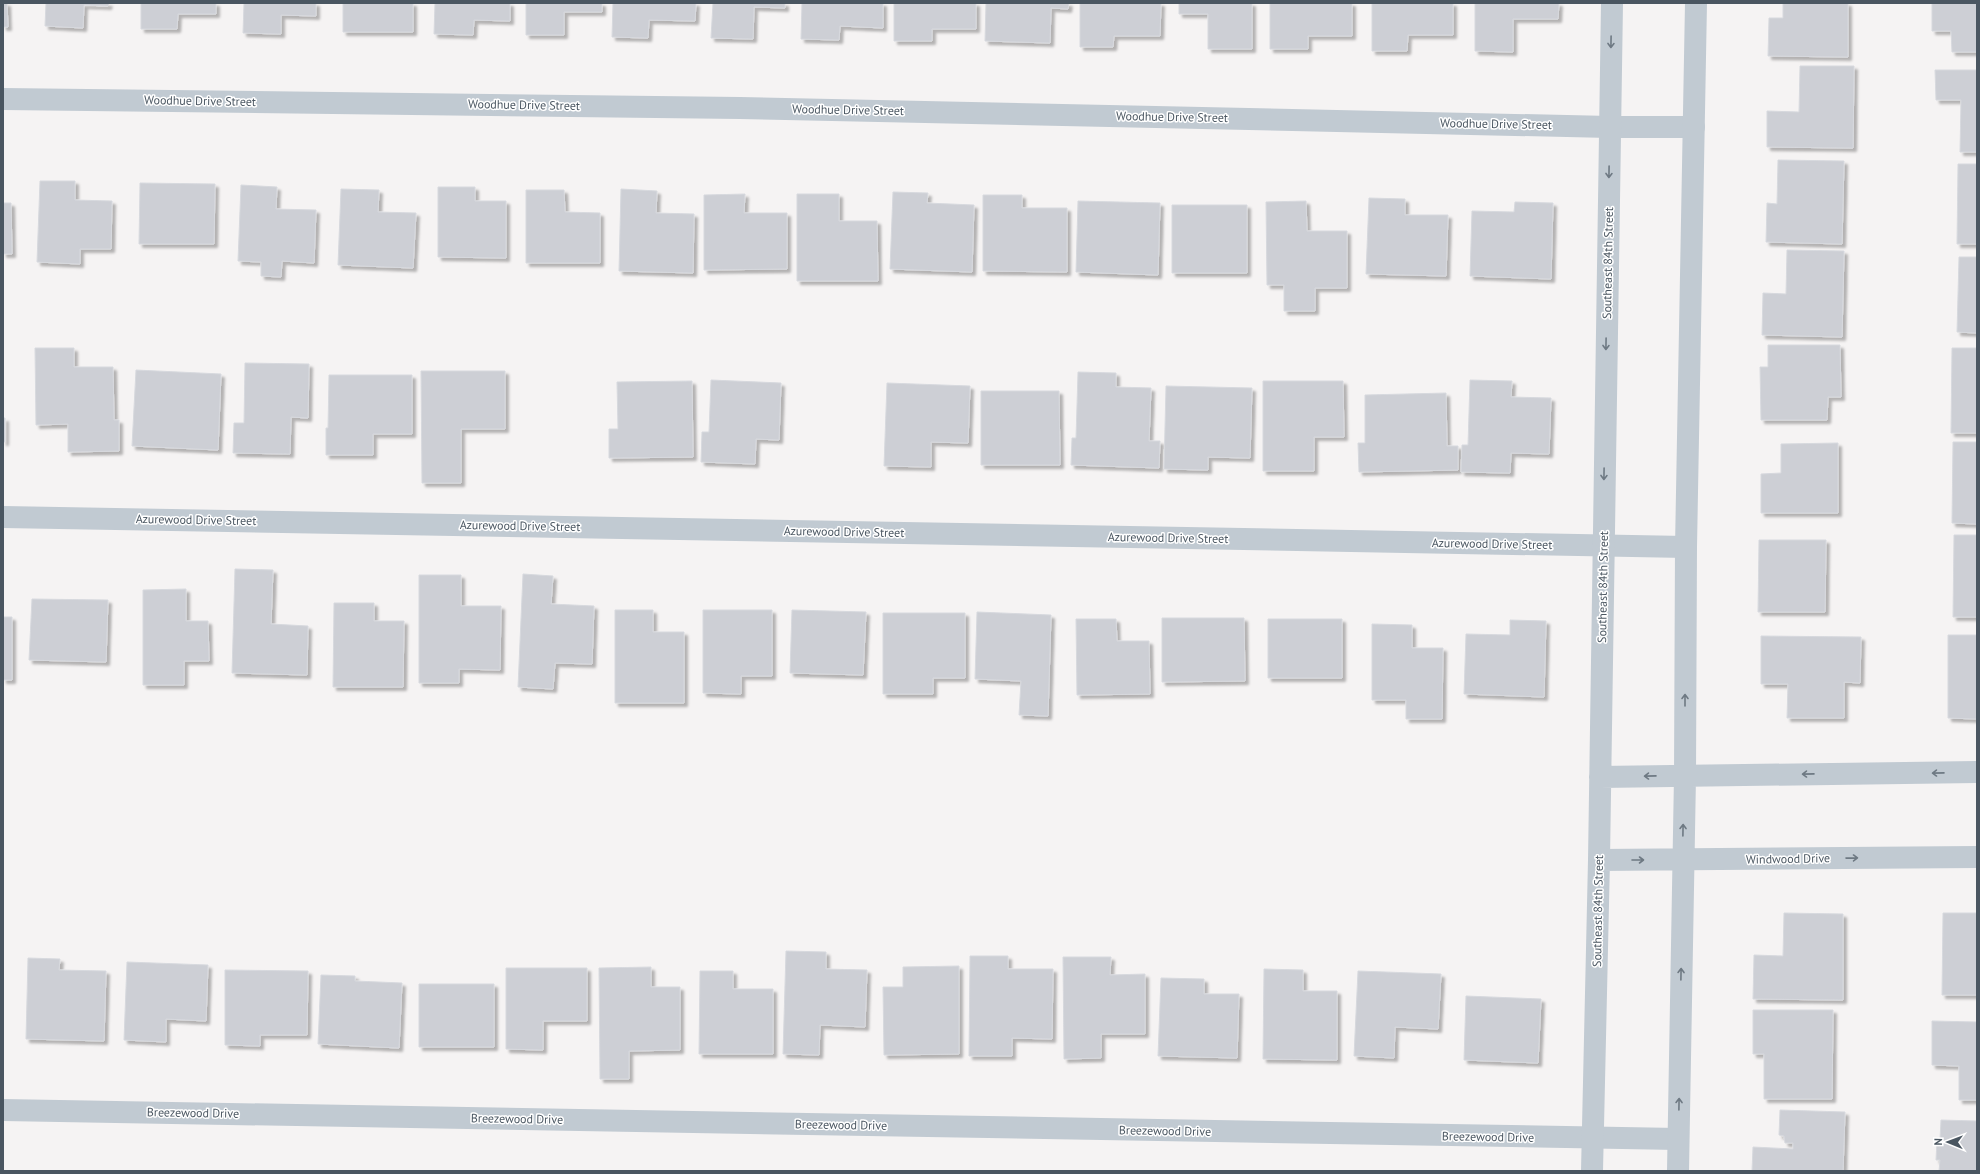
<svg xmlns="http://www.w3.org/2000/svg" width="1980" height="1174" viewBox="0 0 1980 1174" font-family="'PT Sans',sans-serif">
<style>
.building{fill:#cdcfd5;stroke:#d7d9de;filter:url(#shadow)}
.lines{fill:none;stroke-linecap:round;stroke-linejoin:round}
.minor{stroke:#c1cad2;stroke-width:22}
.tertiary{stroke:#c1cad2;stroke-width:22}
.oneway{stroke:#6e7983}
.labels{text-anchor:middle;stroke-width:3;stroke-linejoin:round;paint-order:stroke}
.street-label{font-size:12px;fill:#4a5661;stroke:#fff}
</style>
<defs>
<filter id="shadow"><feDropShadow dx="3.5" dy="3.5" stdDeviation="1" flood-color="#0004"/></filter>
</defs>
<rect width="100%" height="100%" fill="#f5f3f3"/>
<path class="building" d="M3,3H7L8,27H3Z
M46,3H109L108,6L84,5L83,28L45,26Z
M141,3H216V14H178L177,29H141Z
M244,3H316V16L281,15V34L243,33Z
M343,3H413V32H343Z
M435,3H510V21L474,20L473,35L434,34Z
M526,3H602V12H564V35H526Z
M613,3H696L695,21L649,20L648,38L612,37Z
M713,3H785V8L754,7L753,39L711,38Z
M802,3H883V28L840,26L839,40L801,39Z
M894,3H976V29H932V41H894Z
M986,3H1069L1068,9L1051,8L1050,43L985,41Z
M1080,3H1161L1160,36H1114L1113,47H1080Z
M1179,3H1252V49H1208V14H1179Z
M1270,3H1352V36H1308V49H1270Z
M1372,3H1453V35H1408L1407,51H1372Z
M1475,3H1559L1558,19H1513V52L1475,51Z
M1783,3H1848V57L1768,56L1769,18H1783Z
M1932,3H1977V52H1952L1951,31H1932Z
M1800,66H1854L1853,148L1767,147V111L1799,112Z
M1935,70H1977V152H1960L1961,100H1936Z
M1778,160L1844,161L1842,244L1766,242L1767,203L1777,204Z
M1958,164H1977V244H1957Z
M40,181H75V200L112,201L111,249H80V264L37,262Z
M140,183L215,184L214,244H139Z
M241,185L277,187L276,209L316,210L314,263L282,261L281,277L261,276V262L238,261Z
M438,187H475V201H506V258L438,257Z
M341,189L379,190L378,212L416,213L413,268L338,265Z
M621,189L657,191L656,213L694,214L693,273L619,271Z
M526,190H564L565,212L600,213V263H526Z
M893,192L928,193L927,203L974,205L972,272L890,269Z
M745,194L744,213H787V269L704,270V195Z
M797,194H839V221H877L878,281H797Z
M983,195H1022V208H1067V272L983,271Z
M1369,198L1405,199V215H1448L1446,276L1366,274Z
M1078,201L1160,203L1158,275L1076,272Z
M1306,201L1307,231H1347V288H1315V311H1284V285H1267L1266,202Z
M1515,202L1553,203L1551,279L1470,276L1472,211L1514,212Z
M3,203H11L12,254H3Z
M1172,205H1247V273H1172Z
M1787,250L1844,251L1842,337L1762,335L1763,293L1786,294Z
M1959,257H1977V333L1957,332Z
M1768,345H1840L1841,397H1828L1827,420H1761L1760,367H1768Z
M35,348H74V367H113L114,420H119V451L68,452V424L36,425Z
M1952,348H1977V433H1951Z
M245,363L309,364L308,418L291,417L290,454L233,453L234,423H244Z
M136,370L221,374L218,450L132,446Z
M421,371H505V429H461V483H422Z
M1078,372L1116,373V387L1151,388L1149,441H1160L1159,468L1071,465L1072,438H1076Z
M329,375H412V434H373V455H326V428H328Z
M711,380L781,383L779,440L756,439L755,464L701,462L702,432H709Z
M1470,380L1512,381L1511,397L1551,398L1549,454L1511,453L1510,473L1461,472L1462,445H1468Z
M692,381L693,457L609,458V429H618L617,382Z
M1263,381H1343L1344,437H1314V471H1263Z
M887,383L970,386L968,443L931,442V467L884,466Z
M1166,386L1252,388L1250,458L1208,457V470L1164,469Z
M981,391H1059L1060,465H981Z
M1446,393L1447,446H1458V470L1359,472L1358,443H1365V395Z
M3,418H5V442H3Z
M1953,442H1977V524L1952,523Z
M1838,443V513H1761V474L1781,473V444Z
M1954,535H1977V617H1953Z
M1759,540H1826L1825,612H1758Z
M235,569L273,570L271,624L308,626L307,675L232,673Z
M523,574L553,576L551,604L594,606L592,664L555,663L553,689L518,687Z
M419,575H461V606H501L500,670L459,669V683H419Z
M186,589V621H208L209,661H184V685H143V590Z
M32,599L108,600L106,662L29,660Z
M334,603H374V621H404L403,687H333Z
M615,610H653V632H684V703H615Z
M703,610H772V676H741V694L703,693Z
M792,610L866,612L863,675L790,673Z
M977,612L1051,615L1048,716L1019,715L1021,681L975,679Z
M883,613H965V678H933V694H883Z
M3,617H12V680H3Z
M1162,618H1244L1245,681L1162,682Z
M1076,619H1116L1117,641H1149L1150,694L1077,695Z
M1268,619H1342V678H1268Z
M1510,620L1546,621L1544,697L1464,694L1466,634L1510,635Z
M1372,624L1412,625V648H1443L1442,719H1406V700H1372Z
M1948,635H1977V719L1948,718Z
M1761,636L1861,637L1860,683L1844,682V718H1787L1788,684H1761Z
M1784,913L1843,914V1000L1753,999L1754,955L1783,956Z
M1943,913H1977V995H1942Z
M786,951L826,952V969L867,970L865,1027L820,1025L819,1055L783,1054Z
M970,956H1008V969H1053L1052,1039L1012,1038V1056H969Z
M1063,957H1111L1110,975L1145,974V1034H1101V1058L1064,1059Z
M28,958L60,959L59,970L106,971L104,1041L26,1039Z
M127,962L208,965L206,1021L166,1019V1042L124,1040Z
M959,966V1054L884,1055L883,987H903V967Z
M651,967V987H680V1050L629,1051V1079H600L599,968Z
M506,968H587V1021H543V1050L506,1049Z
M1264,969L1303,970V991H1337V1060L1263,1059Z
M225,970L308,971L307,1035H260V1046L225,1045Z
M700,971H733V989H773V1054H699Z
M1358,971L1441,974L1438,1029L1395,1027L1394,1058L1354,1056Z
M321,975L355,976V981L402,983L399,1048L318,1044Z
M1161,978L1204,979V994H1239L1237,1058L1158,1056Z
M419,984H494V1047H419Z
M1466,996L1541,999L1538,1063L1464,1060Z
M1753,1010H1833L1832,1099H1764V1054H1753Z
M1932,1021L1977,1022V1100H1959V1066L1932,1065Z
M1780,1110L1845,1112L1843,1171H1752L1753,1147L1793,1149V1143H1785L1784,1136L1779,1135Z
M1941,1120L1977,1121V1171H1939L1940,1160H1936L1937,1139H1940Z"/>
<g class="lines">
<path class="minor" d="M3,99L740,108L1610,127H1694
M3,517L1686,547
M3,1110L1678,1139"/>
<path class="tertiary" d="M1600,777L1977,772
M1599,860L1977,857
M1592,1171L1599,860L1612,3
M1678,1171L1685,776L1686,547L1696,3"/>
</g>
<defs><path id="oneway-shaft" d="M-6 0H5M1.5-3L5.5 0L1.5 3" fill="none" stroke-width="1.6" stroke-linecap="round" stroke-linejoin="round"/></defs>
<g class="oneway">
<use href="#oneway-shaft" transform="translate(1611 42) rotate(91)"/>
<use href="#oneway-shaft" transform="translate(1609 172) rotate(91)"/>
<use href="#oneway-shaft" transform="translate(1606 344) rotate(91)"/>
<use href="#oneway-shaft" transform="translate(1604 474) rotate(91)"/>
<use href="#oneway-shaft" transform="translate(1685 700) rotate(-90)"/>
<use href="#oneway-shaft" transform="translate(1938 773) rotate(179)"/>
<use href="#oneway-shaft" transform="translate(1808 774) rotate(179)"/>
<use href="#oneway-shaft" transform="translate(1650 776) rotate(179)"/>
<use href="#oneway-shaft" transform="translate(1683 830) rotate(-89)"/>
<use href="#oneway-shaft" transform="translate(1852 858) rotate(-1)"/>
<use href="#oneway-shaft" transform="translate(1638 860)"/>
<use href="#oneway-shaft" transform="translate(1681 974) rotate(-89)"/>
<use href="#oneway-shaft" transform="translate(1679 1104) rotate(-89)"/>
</g>
<g class="labels">
<g class="street-label">
<text transform="translate(200 101) rotate(1)" y="4">Woodhue Drive Street</text>
<text transform="translate(524 105) rotate(1)" y="4">Woodhue Drive Street</text>
<text transform="translate(848 110) rotate(1)" y="4">Woodhue Drive Street</text>
<text transform="translate(1172 117) rotate(1)" y="4">Woodhue Drive Street</text>
<text transform="translate(1496 124) rotate(1)" y="4">Woodhue Drive Street</text>
<text transform="translate(1608 263) rotate(-89)" y="4">Southeast 84th Street</text>
<text transform="translate(196 520) rotate(1)" y="4">Azurewood Drive Street</text>
<text transform="translate(520 526) rotate(1)" y="4">Azurewood Drive Street</text>
<text transform="translate(844 532) rotate(1)" y="4">Azurewood Drive Street</text>
<text transform="translate(1168 538) rotate(1)" y="4">Azurewood Drive Street</text>
<text transform="translate(1492 544) rotate(1)" y="4">Azurewood Drive Street</text>
<text transform="translate(1603 587) rotate(-89)" y="4">Southeast 84th Street</text>
<text transform="translate(1788 859) rotate(-1)" y="4">Windwood Drive</text>
<text transform="translate(1598 911) rotate(-89)" y="4">Southeast 84th Street</text>
<text transform="translate(193 1113) rotate(1)" y="4">Breezewood Drive</text>
<text transform="translate(517 1119) rotate(1)" y="4">Breezewood Drive</text>
<text transform="translate(841 1125) rotate(1)" y="4">Breezewood Drive</text>
<text transform="translate(1165 1131) rotate(1)" y="4">Breezewood Drive</text>
<text transform="translate(1488 1137) rotate(1)" y="4">Breezewood Drive</text>
</g>
</g>
<rect width="1980" height="1174" fill="none" stroke="#4a5661" stroke-width="8"/>
<g transform="translate(1948 1142) rotate(271)" stroke="#ffffff" stroke-width="3" paint-order="stroke">
<path d="M0-3L7 15L0 10L-7 15Z" fill="#4a5661"/>
<text y="-6" font-size="11" font-weight="bold" text-anchor="middle" fill="#4a5661">N</text>
</g>
</svg>
